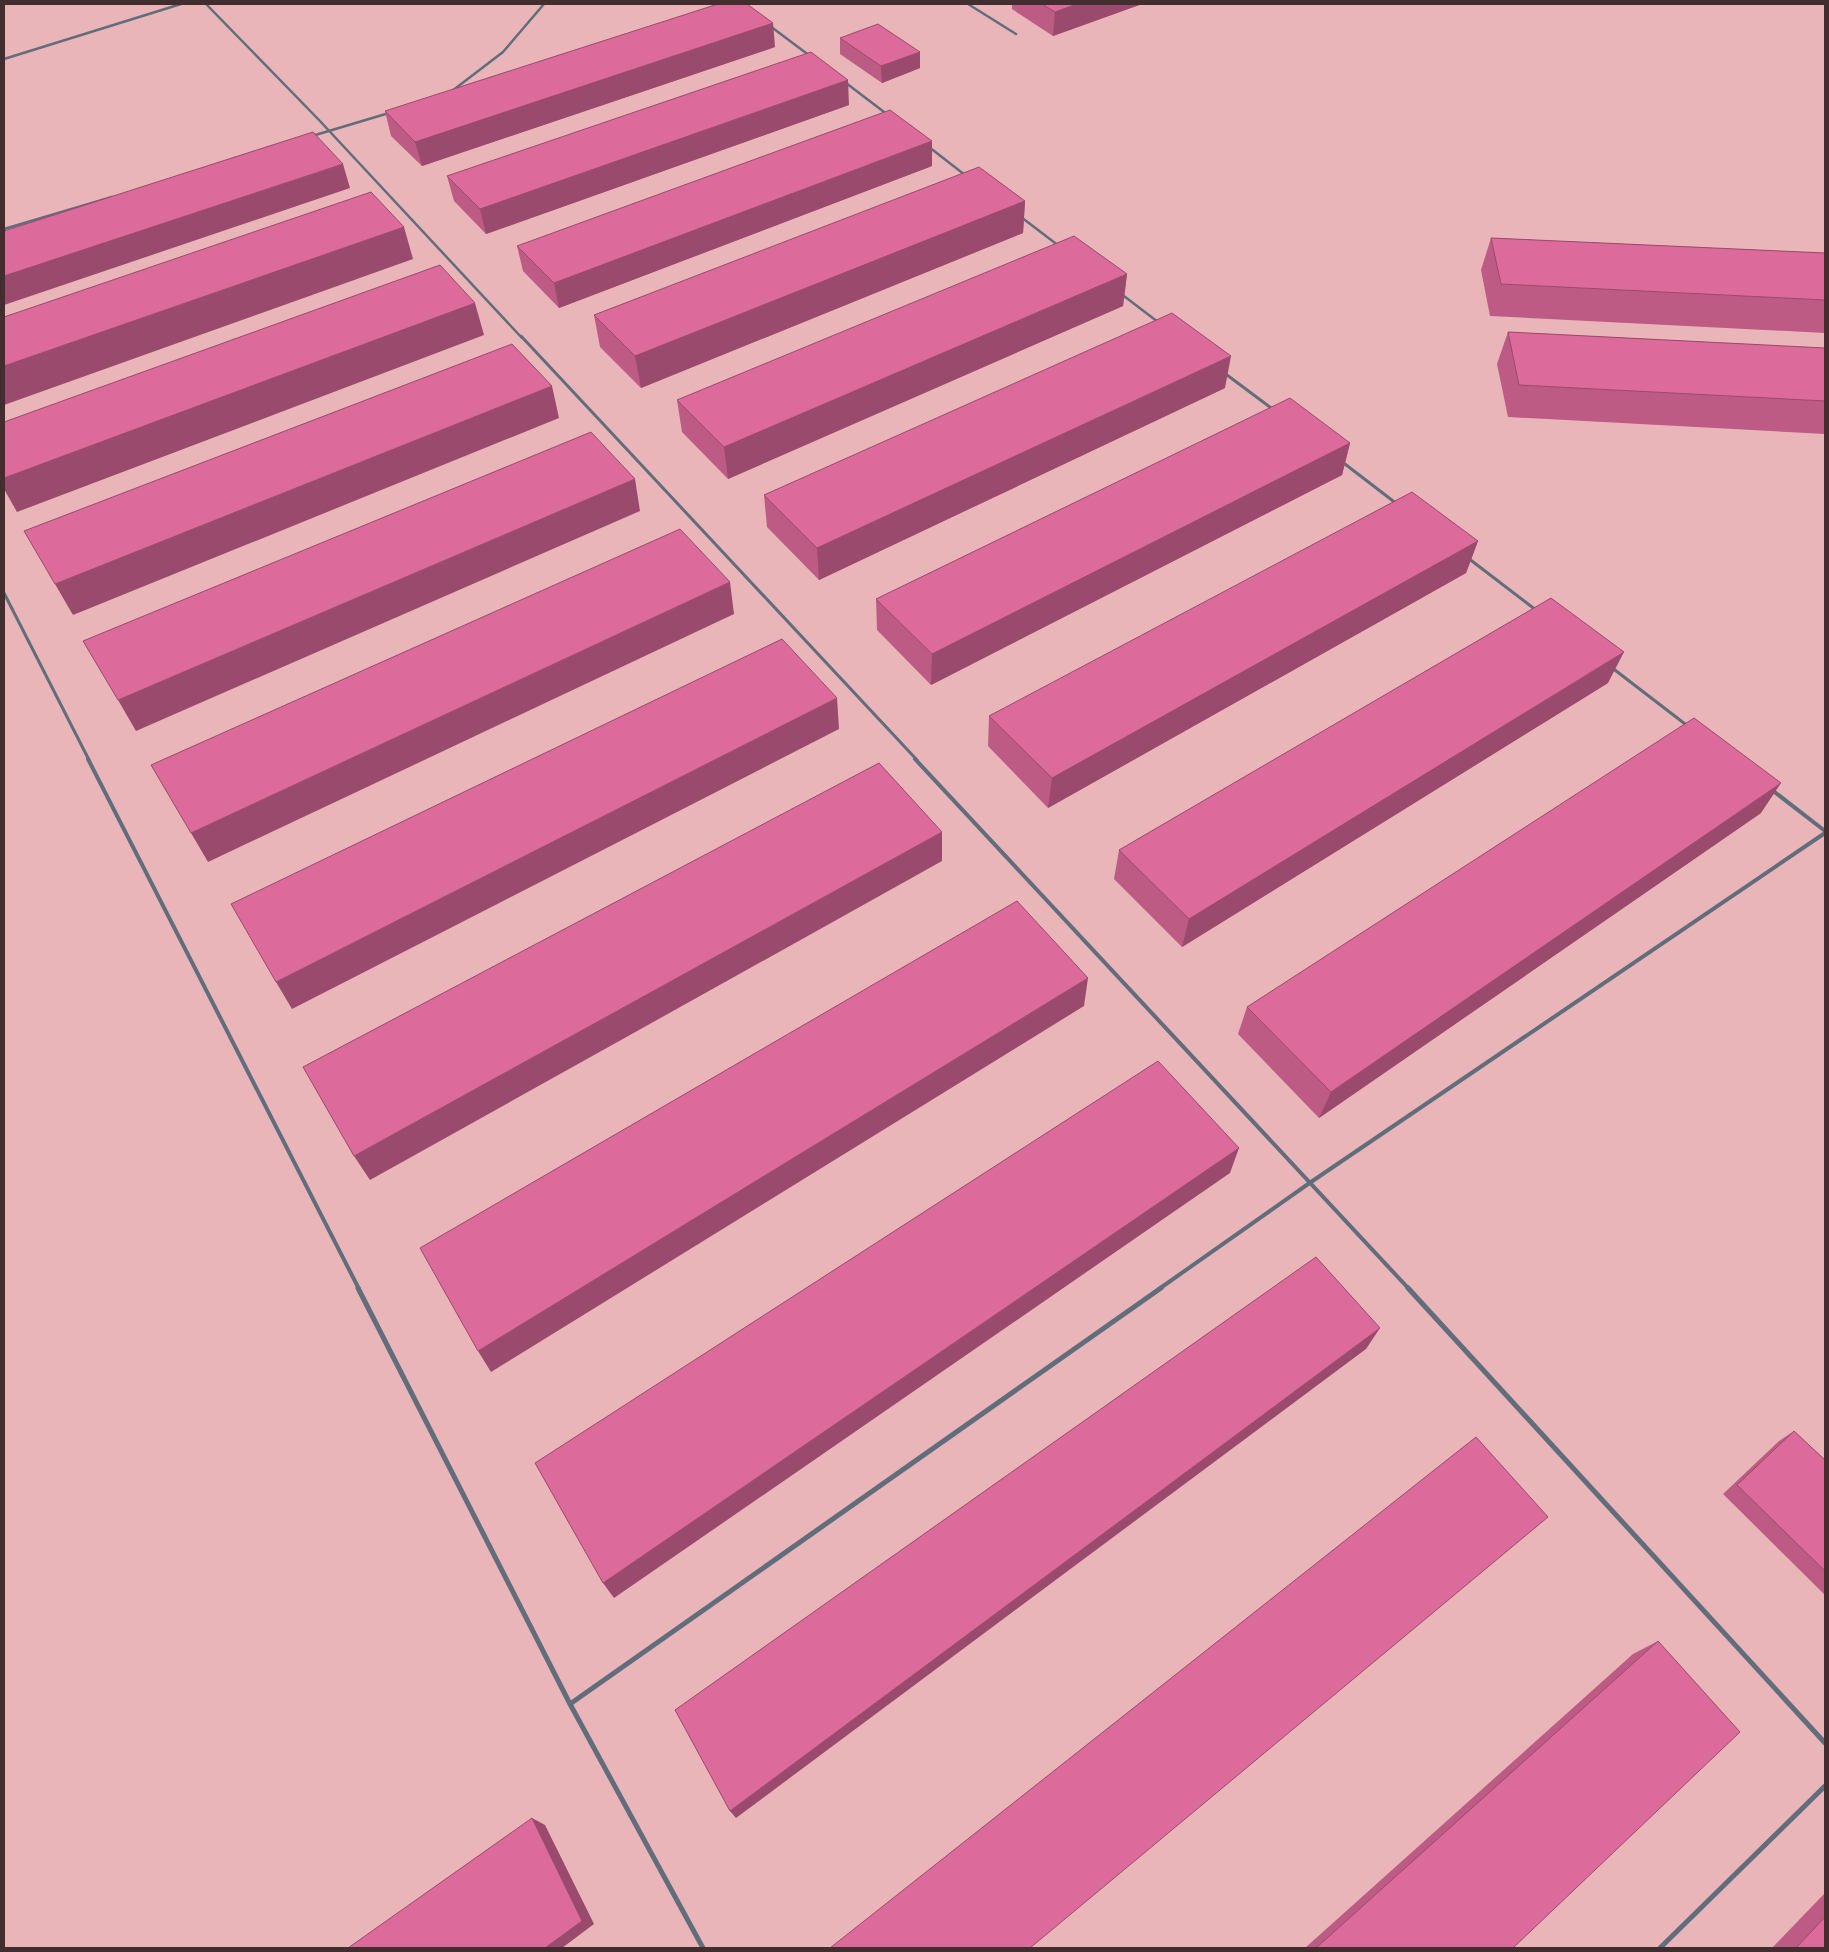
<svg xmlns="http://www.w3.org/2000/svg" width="1829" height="1952" viewBox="0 0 1829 1952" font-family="'Fira Sans Condensed',sans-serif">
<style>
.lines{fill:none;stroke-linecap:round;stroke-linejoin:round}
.lane-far3{stroke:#626d7c;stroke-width:2.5}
.lane-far2{stroke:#626d7c;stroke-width:3}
.lane-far1{stroke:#626d7c;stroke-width:4}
.lane{stroke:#626d7c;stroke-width:5}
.wall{fill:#bd5b84}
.shaded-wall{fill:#9a4a6c}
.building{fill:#dc6a9a;stroke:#9a4a6c}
</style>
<rect width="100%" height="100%" fill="#e9b5b8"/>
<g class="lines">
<path class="lane-far3" d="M206,4L319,120L522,338
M968,4L1016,34
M770,26L810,56
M4,59L181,4
M846,83L888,115
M452,91L503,52L544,4
M312,136L389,113
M929,147L965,175
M1021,217L1059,246
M4,229L112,197
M1120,293L1158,322"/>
<path class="lane-far2" d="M521,336L917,760
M1223,372L1274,410
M1341,461L1397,504
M1468,558L1536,610
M4,593L89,760
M1611,667L1689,727"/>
<path class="lane-far1" d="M88,759L359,1289
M915,759L1409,1289
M1772,790L1825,831
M1159,1289L1311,1182L1825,833"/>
<path class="lane" d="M358,1288L570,1704L703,1948
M1408,1288L1825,1743
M570,1704L1161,1288
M1660,1948L1825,1786"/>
</g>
<path class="wall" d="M1012,4H1142L1053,36L1012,9Z
M840,38L920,52V68L882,83L840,54Z
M775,47L422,166L391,136L385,111Z
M849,105L486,234L454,201L447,176Z
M932,166L559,308L523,271L517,246Z
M1025,201L1023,233L641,388L600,347L594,315Z
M1491,238L1825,253V333L1490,316L1481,270Z
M1127,274L1123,306L728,479L682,432L677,400Z
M1508,332L1825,348V434L1508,417L1497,364Z
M1225,388L819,580L767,527L764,495Z
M1350,443L1342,475L931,685L877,630L876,599Z
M1478,541L1466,573L1048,808L988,746L989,716Z
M1608,683L1182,947L1114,879L1119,850Z
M1761,813L1319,1118L1238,1034L1247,1007Z
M1794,1431L1825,1460V1595L1723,1494L1779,1441Z
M1658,1641L1513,1948H1305L1633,1654Z
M1825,1893V1948H1772Z"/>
<path class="shaded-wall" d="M1077,4H1142L1053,36L1055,12Z
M773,23L775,47L422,166L415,142Z
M920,52V68L882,83L881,66Z
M848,80L849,105L486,234L480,209Z
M932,141V166L559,308L554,283Z
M343,164L350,188L4,305V276Z
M1025,201L1023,233L641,388L635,356Z
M404,227L413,259L4,405V366Z
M1127,274L1123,306L728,479L724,447Z
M475,303L484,335L17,512L4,489V478Z
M1231,356L1225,388L819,580L817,548Z
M552,386L559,418L73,615L55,584Z
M1350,443L1342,475L931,685L932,654Z
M635,479L640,511L136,731L118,700Z
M1478,541L1466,573L1048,808L1052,778Z
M730,582L734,614L208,862L191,833Z
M1624,652L1608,683L1182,947L1189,919Z
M837,698L839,729L292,1009L276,982Z
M1781,783L1761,813L1319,1118L1331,1092Z
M942,832V861L370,1180L354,1156Z
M1088,978L1084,1006L491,1372L478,1351Z
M1239,1148L1230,1173L614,1598L603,1583Z
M1380,1328L1366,1349L736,1818L730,1811Z
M532,1818L545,1825L594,1924L562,1948H545Z"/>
<path class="building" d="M718,4H747L773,23L415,142L385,111Z
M1042,4H1077L1055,12Z
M878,24L920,52L881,66L840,38Z
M811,52L848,80L480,209L447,176Z
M890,110L932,141L554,283L517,246Z
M313,132L343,164L4,276V231Z
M979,167L1025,201L635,356L594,315Z
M371,192L404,227L4,366V317Z
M1074,236L1127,274L724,447L677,400Z
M1491,238L1825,253V300L1501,284Z
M440,265L475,303L4,478V422Z
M1172,313L1231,356L817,548L764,495Z
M1508,332L1825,348V401L1519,385Z
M512,344L552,386L55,584L24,531Z
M1290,398L1350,443L932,654L876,599Z
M591,432L635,479L118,700L83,641Z
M1412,492L1478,541L1052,778L989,716Z
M680,529L730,582L191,833L151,765Z
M1551,598L1624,652L1189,919L1119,850Z
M782,639L837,698L276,982L231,904Z
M1694,718L1781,783L1331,1092L1247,1007Z
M879,763L942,832L354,1156L303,1067Z
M1017,901L1088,978L478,1351L420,1248Z
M1158,1061L1239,1148L603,1583L535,1463Z
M1316,1257L1380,1328L730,1811L675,1710Z
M1794,1431L1825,1460V1571L1737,1485Z
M1476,1437L1548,1517L1030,1948H830Z
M1658,1641L1740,1732L1513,1948H1316Z
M532,1818L582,1921L545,1948H348Z
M1825,1917V1948H1796Z"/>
<rect width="1829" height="1952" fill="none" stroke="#422d2f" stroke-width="10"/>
</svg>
